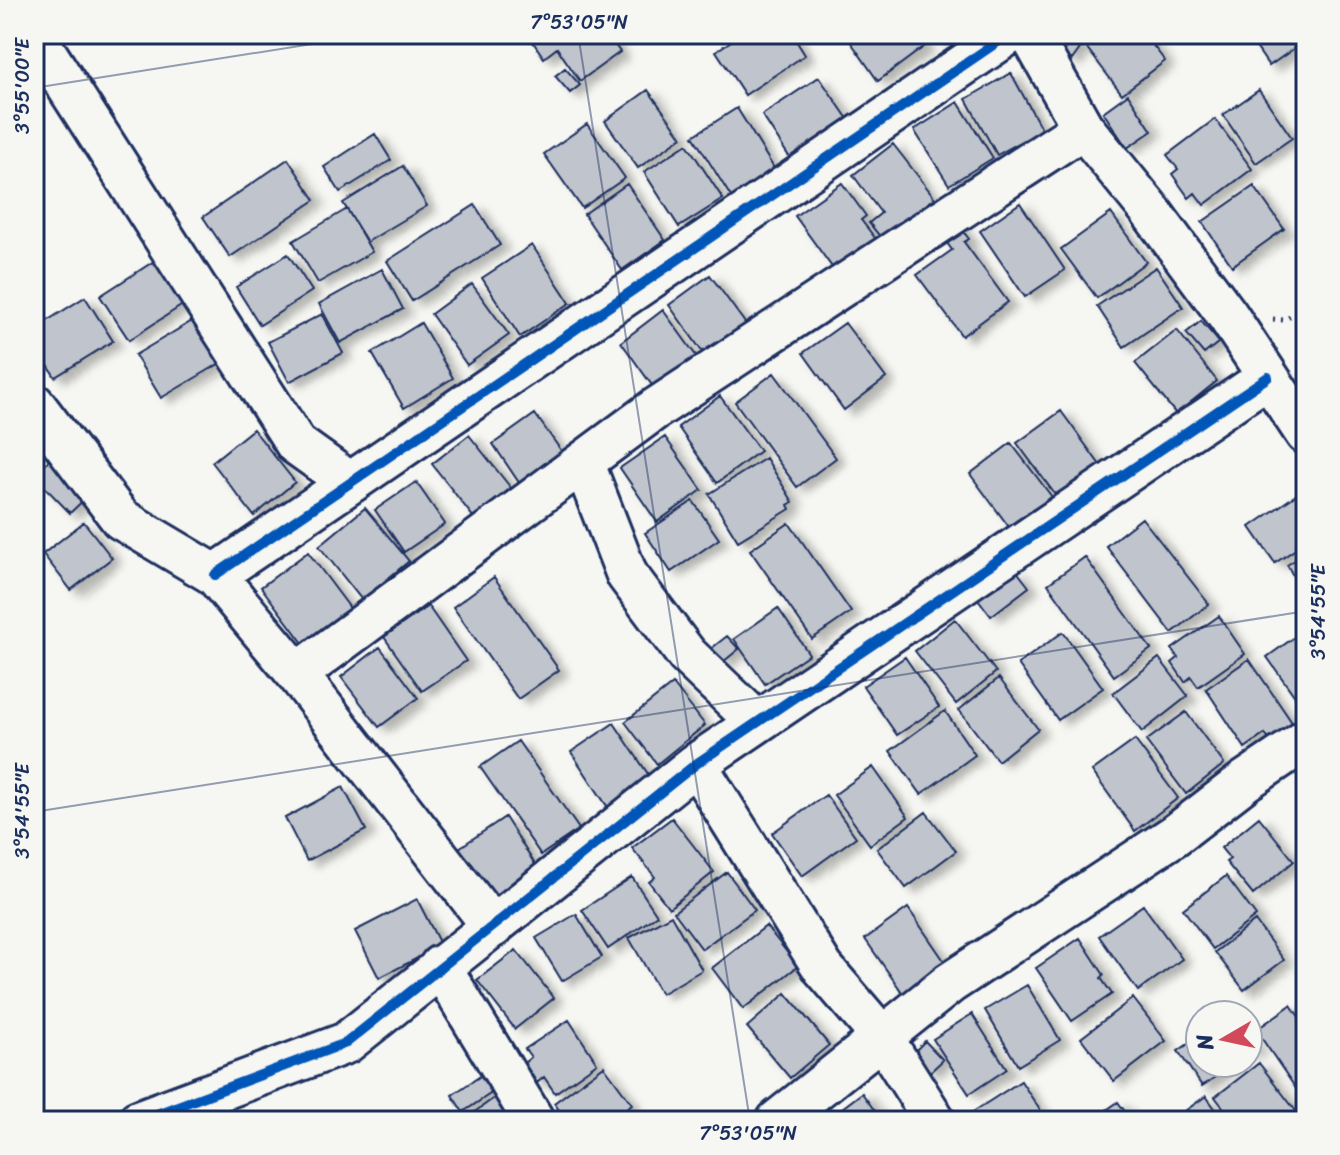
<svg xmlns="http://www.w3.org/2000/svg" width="1340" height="1155" viewBox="0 0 1340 1155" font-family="Sriracha,sans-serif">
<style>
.building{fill:#c0c4cd;stroke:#1b2f5e;stroke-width:2;filter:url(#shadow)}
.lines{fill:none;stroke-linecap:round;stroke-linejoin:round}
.minor-casing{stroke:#1b2f5e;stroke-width:46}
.path{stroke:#1b2f5e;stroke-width:5;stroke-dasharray:2 6;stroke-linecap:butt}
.minor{stroke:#f6f6f2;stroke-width:40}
.cycleway-casing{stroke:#f6f6f2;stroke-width:15}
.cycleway{stroke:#0057b8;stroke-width:10}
.ticks{fill:none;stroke:#1b2f5e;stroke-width:2;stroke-opacity:0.45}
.neatline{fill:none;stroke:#1b2f5e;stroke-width:3}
.ticks-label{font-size:20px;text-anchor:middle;fill:#1b2f5e}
</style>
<defs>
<filter id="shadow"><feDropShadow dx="9" dy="5" stdDeviation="4" flood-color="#0004"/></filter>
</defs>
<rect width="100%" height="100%" fill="#f6f6f2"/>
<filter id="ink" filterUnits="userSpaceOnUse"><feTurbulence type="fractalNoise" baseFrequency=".0125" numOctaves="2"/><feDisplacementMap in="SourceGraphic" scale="16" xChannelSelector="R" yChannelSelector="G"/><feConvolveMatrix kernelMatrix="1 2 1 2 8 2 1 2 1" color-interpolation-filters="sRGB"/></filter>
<g filter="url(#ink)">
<path class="building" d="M544,34H607L620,52L580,81L557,48L544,58L533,42Z
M742,34H792L805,55L745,95L716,51Z
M853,34H917L925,46L878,81L848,38Z
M934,34H951L939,42Z
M1052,34H1078L1076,41L1082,46L1072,60L1047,39Z
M1087,34H1144L1165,61L1122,94L1080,39Z
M1247,34H1305L1306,40L1269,66Z
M565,68L580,85L570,93L555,76Z
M1011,73L1042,130L997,155L966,99Z
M819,77L850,122L792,161L762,115Z
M648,90L682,137L638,168L605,121Z
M1259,90L1292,138L1256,163L1223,115Z
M1128,94L1152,131L1127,148L1103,112Z
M958,102L993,158L949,185L914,130Z
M737,108L775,170L731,197L693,136Z
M1215,119L1252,169L1204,205L1195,193L1189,198L1172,174L1178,169L1167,155Z
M587,124L625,178L582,208L544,154Z
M375,134L391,160L340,192L324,167Z
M687,144L723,199L679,227L644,172Z
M893,144L935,198L882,239L869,223L881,213L853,175Z
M288,159L315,200L230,257L203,217Z
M403,166L427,206L367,242L343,203Z
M842,183L866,216L861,220L879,243L837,274L795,216Z
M627,184L665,240L622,270L584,214Z
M1254,186L1284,229L1232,266L1202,222Z
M1020,203L1065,270L1025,297L980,231Z
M475,205L500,245L412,301L387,261Z
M347,209L372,252L318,283L293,241Z
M1111,213L1146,262L1097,298L1061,249Z
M956,222L969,239L964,242L1008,302L962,336L917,275L952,250L940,233Z
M532,245L570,303L520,337L482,278Z
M288,254L312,291L260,325L236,287Z
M159,258L187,302L129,340L100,296Z
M1156,267L1183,307L1124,347L1097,306Z
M382,269L403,309L340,343L319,304Z
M710,275L748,327L706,357L669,305Z
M472,284L509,335L467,365L431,314Z
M85,297L113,341L55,377L34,342V329Z
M663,310L702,364L659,395L621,342Z
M322,314L343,353L289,382L268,342Z
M199,317L224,361L161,398L135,355Z
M1201,321L1219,342L1204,354L1186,333Z
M421,323L453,378L404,408L372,353Z
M845,323L886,378L844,410L803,353Z
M1177,330L1217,381L1176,414L1135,363Z
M774,373L836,458L797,487L735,402Z
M720,396L760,451L717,483L678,427Z
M1061,411L1100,465L1057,497L1017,443Z
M535,414L565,456L522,487L493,444Z
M253,429L295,482L254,516L212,462Z
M469,435L511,488L474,518L432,464Z
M665,437L702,490L657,522L620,468Z
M1011,443L1052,497L1012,531L970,474Z
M55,453L92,492L70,513L34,476Z
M766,458L793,502L788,505L790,509L738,541L709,494Z
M416,482L445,524L404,552L375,510Z
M1306,488V542L1275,563L1250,527Z
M693,501L719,539L671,572L645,533Z
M365,508L409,561L362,600L319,546Z
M1142,518L1209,604L1172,633L1106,546Z
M84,522L112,558L71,590L43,554Z
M789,523L851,612L812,639L750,550Z
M308,552L350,608L303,643L261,587Z
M1306,553V598L1287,565Z
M1085,557L1151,649L1114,676L1048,584Z
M1016,570L1029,587L991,616L978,599Z
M494,577L559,670L518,699L453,607Z
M428,606L466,661L422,691L384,637Z
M778,608L809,654L765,684L734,639Z
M1219,616L1245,654L1198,687L1191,677L1185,682L1172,663L1178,658L1172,649Z
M955,619L996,672L956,704L915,651Z
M1306,629V712L1267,657Z
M1063,632L1103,688L1058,720L1018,664Z
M727,636L739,649L723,662L712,648Z
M380,647L418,698L379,727L341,677Z
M905,657L939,707L897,735L863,686Z
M1159,658L1188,696L1142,732L1113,693Z
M1249,659L1293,724L1270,741L1265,734L1245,748L1206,689Z
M999,678L1038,729L998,761L959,710Z
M673,684L705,725L657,764L625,722Z
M945,711L975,755L921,794L890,751Z
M1186,712L1224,764L1186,794L1146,741Z
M614,723L652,780L609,809L571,752Z
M1135,740L1178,798L1135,831L1092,771Z
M518,741L579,829L541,855L480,767Z
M873,767L908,817L870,845L834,795Z
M343,787L366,830L307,861L285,818Z
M826,795L856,837L802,876L772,833Z
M926,812L956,851L906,888L877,849Z
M505,817L538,869L493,900L459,848Z
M1259,817L1294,861L1253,895L1226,862L1230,859L1221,848Z
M672,818L714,872L669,908L649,882L655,877L632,848Z
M727,872L755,910L702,949L674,912Z
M1226,876L1256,916L1213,949L1183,909Z
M632,877L657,915L608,949L582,910Z
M417,899L441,946L379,978L355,931Z
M1143,905L1182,959L1138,991L1099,936Z
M908,908L947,965L904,995L865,939Z
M576,914L602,957L562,981L536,938Z
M671,915L702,970L661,994L629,938Z
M1255,921L1284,960L1244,990L1215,952Z
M766,926L798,966L743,1009L712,968Z
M1080,938L1104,975L1101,978L1112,994L1072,1021L1036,968Z
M516,950L554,998L515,1029L477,980Z
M1027,985L1060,1040L1018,1066L985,1010Z
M786,993L829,1045L790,1078L747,1027Z
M1133,998L1166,1041L1114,1081L1081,1038Z
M1291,1005L1306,1027V1088L1299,1093L1256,1030Z
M972,1014L1007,1069L969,1094L933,1039Z
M569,1020L597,1063L555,1093L544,1077L537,1083L524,1063L531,1057L525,1049Z
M1248,1035L1257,1048L1248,1055Z
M1200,1036V1063H1236L1202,1086L1178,1051Z
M925,1041L943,1060L930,1072L912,1054Z
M1259,1063L1299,1115L1292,1121H1234L1215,1097Z
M497,1065L508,1082L463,1112L452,1095Z
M604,1066L632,1104L609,1121H567L554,1103Z
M1021,1081L1047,1121H967L965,1117Z
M862,1093L882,1121H825Z
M497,1096L516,1121H462Z
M1206,1096L1224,1121H1171Z
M1118,1102L1132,1121H1091Z"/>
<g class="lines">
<defs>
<path id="minor" d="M1030,34L1083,128L1149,209L1228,316L1306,434
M46,53L296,444L349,482
M34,404L121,519L215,575L297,674L493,927
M584,464L627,575L687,655L756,721
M215,575L1009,34
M297,674L655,409L1083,128
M696,764L823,968L882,1037L935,1121
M440,966L534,1121
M138,1121L346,1043L696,764L1268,377
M777,1121L950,983L1175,835L1245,781L1306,740"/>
</defs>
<use href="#minor" class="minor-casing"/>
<path class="path" d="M1273,319L1284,320L1306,308"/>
<use href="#minor" class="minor"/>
<defs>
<path id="cycleway" d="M215,575L1009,34
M138,1121L346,1043L696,764L1268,377"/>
</defs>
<use href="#cycleway" class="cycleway-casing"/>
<use href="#cycleway" class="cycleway"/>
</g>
</g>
<path class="ticks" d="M578,34L750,1121M1304,34L1306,46M34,88L375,34M34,812L1306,611"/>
<rect width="1340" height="1155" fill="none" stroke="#f6f6f2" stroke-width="88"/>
<g transform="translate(1224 1039) rotate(261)"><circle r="38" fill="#f6f6f2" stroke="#9ea6b7" stroke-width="2"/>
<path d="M0-6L14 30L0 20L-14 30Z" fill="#d1495b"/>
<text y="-12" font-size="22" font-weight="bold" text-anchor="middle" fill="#1b2f5e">N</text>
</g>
<rect x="44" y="44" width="1252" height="1067" class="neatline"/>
<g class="ticks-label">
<text x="579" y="29">7°53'05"N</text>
<text transform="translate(22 86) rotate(-90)" y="7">3°55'00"E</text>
<text transform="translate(1318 612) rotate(-90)" y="7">3°54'55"E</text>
<text transform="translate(22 811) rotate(-90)" y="7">3°54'55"E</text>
<text x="748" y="1140">7°53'05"N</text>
</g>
</svg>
